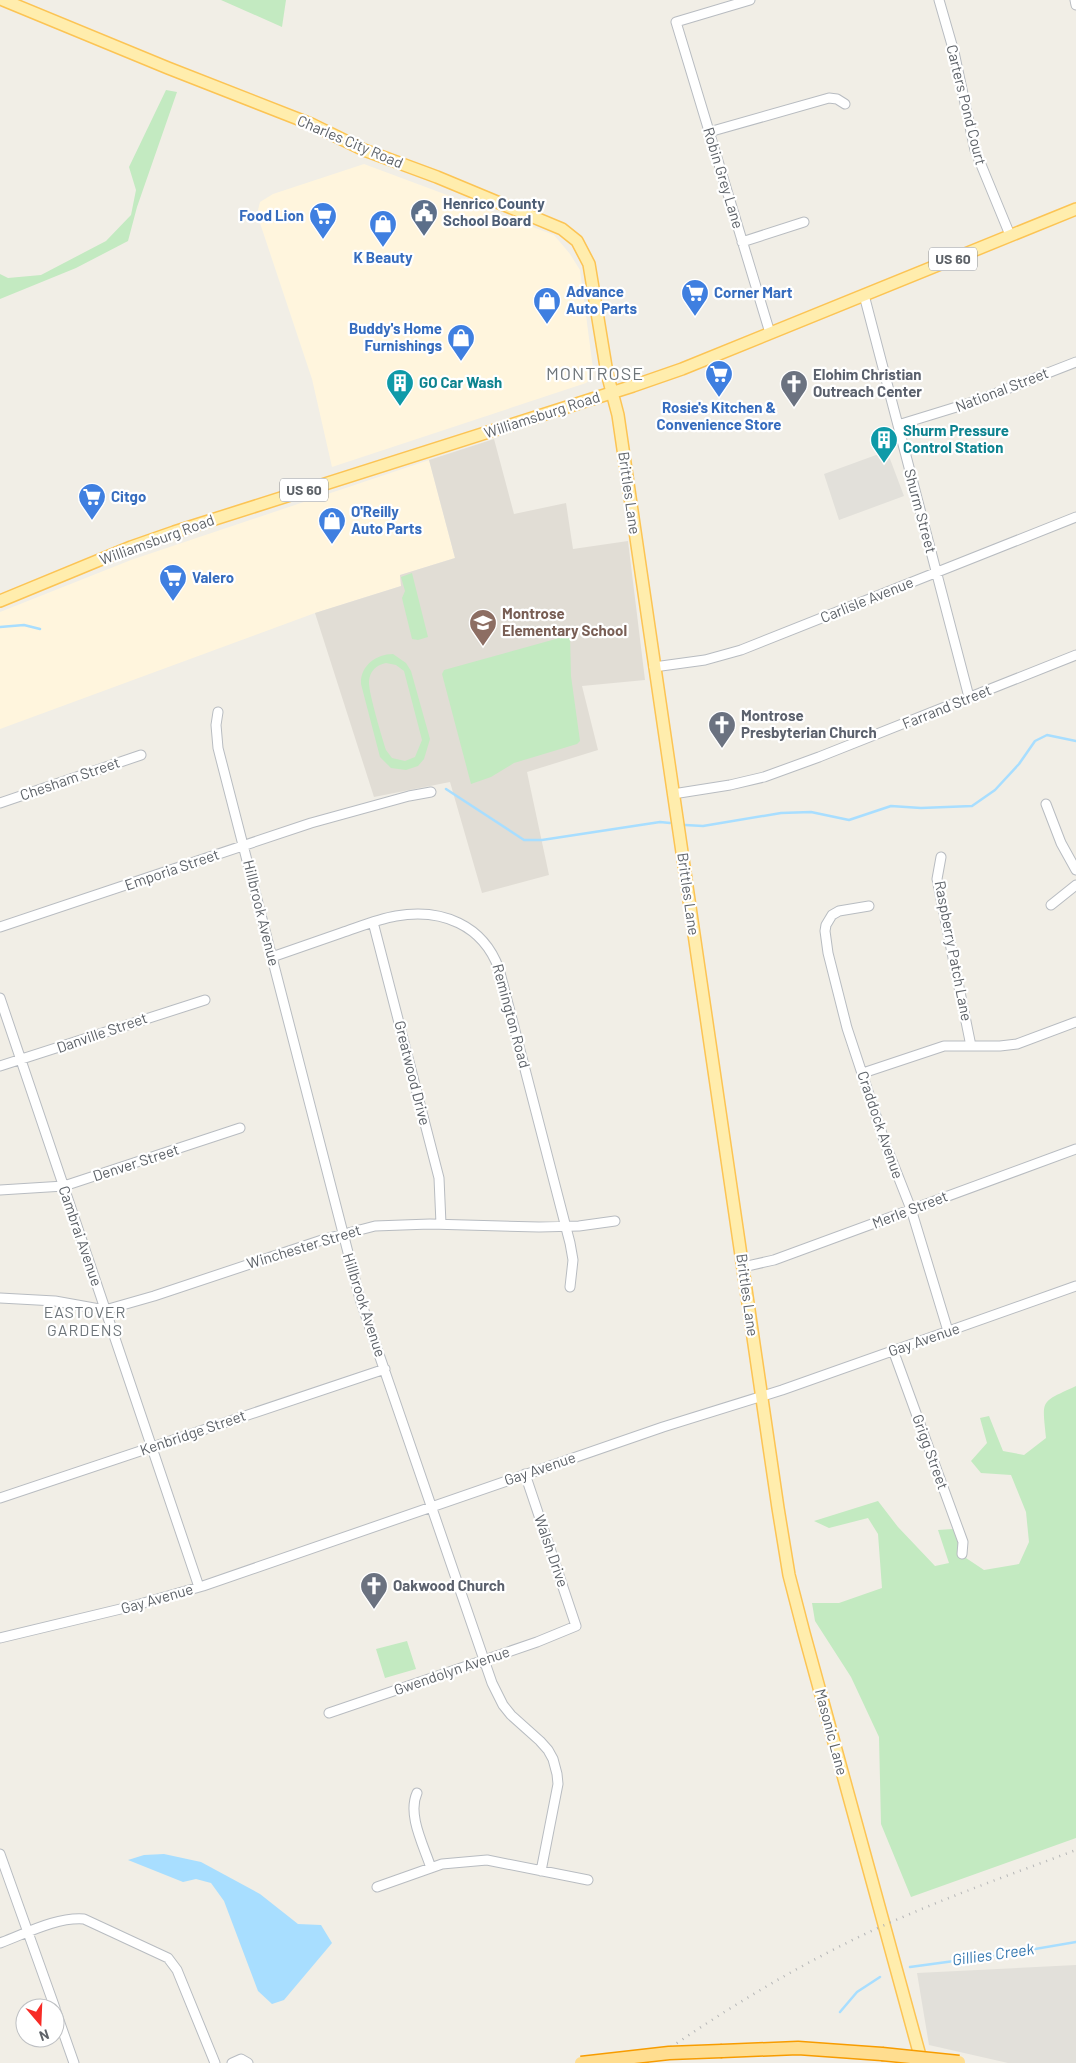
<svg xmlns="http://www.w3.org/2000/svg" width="1076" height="2063" viewBox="0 0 1076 2063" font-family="Barlow,sans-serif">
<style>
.commercial{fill:#fff5dd}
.industrial{fill:#e2e0da}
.education{fill:#e1ddd5}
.green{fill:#c3eac1;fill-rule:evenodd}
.water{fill:#a8deff}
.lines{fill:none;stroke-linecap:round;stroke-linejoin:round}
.stream{stroke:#a8deff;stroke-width:2.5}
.minor-casing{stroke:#b8bcc1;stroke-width:11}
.major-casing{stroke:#fcc454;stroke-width:14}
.highway-casing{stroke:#f79c00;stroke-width:15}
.minor{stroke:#fff;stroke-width:9}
.major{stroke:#ffedad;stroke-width:11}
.highway{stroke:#ffdd8f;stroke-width:12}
.rail{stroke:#b5b6b7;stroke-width:2.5;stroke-dasharray:1 6;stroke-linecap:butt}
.highway-bridge-casing{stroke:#f79c00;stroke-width:15;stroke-linecap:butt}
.highway-bridge{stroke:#ffdd8f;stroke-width:12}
.labels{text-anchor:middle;stroke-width:4.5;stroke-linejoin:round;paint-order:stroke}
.shield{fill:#fff;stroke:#8e9195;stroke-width:1}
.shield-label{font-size:14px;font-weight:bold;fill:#5d6268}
.street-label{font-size:15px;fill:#5d6268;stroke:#fff}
.service-label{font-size:15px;font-weight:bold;fill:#4e5e75;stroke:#fff;text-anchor:start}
.shop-label{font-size:15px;font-weight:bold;fill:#366cbe;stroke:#fff;text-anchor:start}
.worship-label{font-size:15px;font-weight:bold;fill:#5b616d;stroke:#fff;text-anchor:start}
.culture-label{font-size:15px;font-weight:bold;fill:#0d838f;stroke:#fff;text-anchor:start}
.education-label{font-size:15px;font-weight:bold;fill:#785e54;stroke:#fff;text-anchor:start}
.neighbourhood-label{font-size:16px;letter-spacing:1px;fill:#6e757a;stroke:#fff}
.water-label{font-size:16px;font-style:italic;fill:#397ab1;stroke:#fff}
.quarter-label{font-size:18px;letter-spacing:1px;fill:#6e757a;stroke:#fff}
</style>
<rect width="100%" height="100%" fill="#f1eee6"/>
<path class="commercial" d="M364,164L554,235L570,254L580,270L594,376L586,383L332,467L312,379L258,217V210L260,202L273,194Z
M429,460L455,558L400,575L401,586L315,613L0,729V612L131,560Z"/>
<path class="industrial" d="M887,451L904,496L839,520L824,474Z
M1076,1965V2063H1008L929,2045L917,1973Z"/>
<path class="education" d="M494,439L514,514L566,503L573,549L628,541L645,680L582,686L598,750L527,772L549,875L482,893L450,782L374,797L315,613L401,586L400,575L455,558L429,460Z"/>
<path class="green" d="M221,0H286L282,27Z
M166,90L177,92L137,207L128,241L76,268L0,299V274L8,278L41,275L106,241L131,215L136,190L129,167Z
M412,573L428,637L418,640L412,639L402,598L405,591L401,577Z
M570,635L571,676L580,741L577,744L514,763L491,777L471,784L442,674L444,670Z
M393,654L406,663L411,671L430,739L424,759L418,766L406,770L391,768L380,757L361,684C360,666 376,654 393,654ZM386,663L396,665L404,671L422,740L415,757L405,761L392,758L386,750C382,737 368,691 369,681C370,671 376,665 386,663Z
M1076,1386V1838L911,1897L881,1824L879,1737L851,1677L815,1621L812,1603H839L882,1588L878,1534L868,1518L829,1528L814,1521L878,1501L898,1527L935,1566L949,1563L938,1530L953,1529L966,1558L984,1570L1019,1564L1029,1542L1026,1512L1011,1475L981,1473L971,1461L987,1443L980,1418L989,1416L1003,1451L1024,1455L1046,1438C1042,1398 1040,1403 1076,1386Z
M407,1641L416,1669L385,1678L376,1649Z"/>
<path class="water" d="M164,1854L201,1862L260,1894L298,1924L321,1925L332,1943L284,2000L272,2004L258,1991L224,1901L211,1883L196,1879L183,1882L128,1860L144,1855Z"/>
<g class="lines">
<path class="stream" d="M0,627L24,625L40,629
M446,789L524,840H542L660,822L670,823
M685,825L703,826L781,813L811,812L849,820L891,806L921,808L972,806L995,790L1019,764L1035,741L1047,735L1076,741
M910,1967L1006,1954L1076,1942
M840,2012L857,1992L880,1977"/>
<defs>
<path id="minor" d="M750,0L676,22L770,333
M939,0L954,52L975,150L1010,235
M1075,0L1076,5
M709,132L829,98L837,99L845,104
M742,242L804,222
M864,295L969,697
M898,425L976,401L1076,362
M654,667L705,660L741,650L1076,517
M218,712L216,725L218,748L360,1299L492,1683L503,1705L511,1715L540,1741L548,1750L553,1759L557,1774L558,1784L541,1871
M673,794L730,785L764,777L819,757L1076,655
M0,803L141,755
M1046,804L1061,843L1076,870
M941,857L937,879L971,1046
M1051,905L1076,885
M869,906L839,911L832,915L826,925L825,931L828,953L847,1028L885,1143L911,1209L948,1331
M373,922L439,1178L441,1224
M0,927L311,823L409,796L431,792
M272,957C295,949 318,941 341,933C359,927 378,919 396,916C442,908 483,925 499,969L570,1243L573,1260L570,1287
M0,998L199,1587
M0,1066L205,1000
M863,1073L944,1046H1000L1017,1044L1076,1022
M0,1190L64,1186L240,1128
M743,1267L774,1260L1076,1149
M0,1298L55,1301L105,1310L154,1296L325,1239L375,1226L430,1224L539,1227L579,1226L615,1221
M893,1350L963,1542L962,1554
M0,1498L385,1369
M0,1638L133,1606L203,1586L663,1427L782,1390L1076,1286
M329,1713L537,1642L576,1626L525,1474
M417,1793C407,1815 424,1846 431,1868
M0,1854L55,2008
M377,1887L442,1864L487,1860L588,1880
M0,1943C27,1933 56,1917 84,1919L168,1958L177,1970L215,2063
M55,2009L74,2063
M232,2063L241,2059L248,2063"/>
<path id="major" d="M3,0L168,68L311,124L364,150L437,177L562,229L577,241L589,264L607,373L618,415L778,1508L789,1575L804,1633L922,2063
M0,601L131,547L174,532L633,386L682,369L1076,209"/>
<path id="highway" d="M722,2051L798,2048L882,2054"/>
</defs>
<use href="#minor" class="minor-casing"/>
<use href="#major" class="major-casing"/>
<use href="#highway" class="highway-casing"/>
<use href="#minor" class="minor"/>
<use href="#major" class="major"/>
<use href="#highway" class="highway"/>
<path class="rail" d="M648,2063C732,2004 822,1950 917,1911C969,1889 1023,1870 1076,1850"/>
<defs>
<path id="highway-bridge" d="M882,2054L959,2062
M581,2063L669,2053L722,2051"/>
</defs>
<use href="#highway-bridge" class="highway-bridge-casing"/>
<use href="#highway-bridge" class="highway-bridge"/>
</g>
<defs>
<symbol id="civic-pin" viewBox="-11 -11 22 30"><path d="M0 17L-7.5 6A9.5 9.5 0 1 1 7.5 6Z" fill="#5c6f8a" stroke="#fff"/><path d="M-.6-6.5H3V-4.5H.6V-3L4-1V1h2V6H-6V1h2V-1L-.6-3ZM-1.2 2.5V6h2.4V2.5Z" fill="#fff"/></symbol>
<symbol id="supermarket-pin" viewBox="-11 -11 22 30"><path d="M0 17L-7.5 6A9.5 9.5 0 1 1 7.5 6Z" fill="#3f7fe0" stroke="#fff"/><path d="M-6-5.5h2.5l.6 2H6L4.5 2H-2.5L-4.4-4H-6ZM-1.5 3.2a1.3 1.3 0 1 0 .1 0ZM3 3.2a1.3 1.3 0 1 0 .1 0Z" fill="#fff"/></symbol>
<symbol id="shop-pin" viewBox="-11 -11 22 30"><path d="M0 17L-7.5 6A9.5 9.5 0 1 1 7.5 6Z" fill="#3f7fe0" stroke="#fff"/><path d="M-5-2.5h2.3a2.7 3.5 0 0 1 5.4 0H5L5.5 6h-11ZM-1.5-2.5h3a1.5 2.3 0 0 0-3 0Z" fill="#fff"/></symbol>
<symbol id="building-pin" viewBox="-11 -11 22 30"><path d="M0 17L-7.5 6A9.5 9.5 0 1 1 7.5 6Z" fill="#0f9aa8" stroke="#fff"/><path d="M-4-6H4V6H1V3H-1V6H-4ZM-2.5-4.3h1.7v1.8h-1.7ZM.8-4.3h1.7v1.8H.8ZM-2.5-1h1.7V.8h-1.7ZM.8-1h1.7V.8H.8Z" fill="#fff"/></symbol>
<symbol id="church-pin" viewBox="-11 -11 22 30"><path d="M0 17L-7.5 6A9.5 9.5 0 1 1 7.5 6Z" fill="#6b7280" stroke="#fff"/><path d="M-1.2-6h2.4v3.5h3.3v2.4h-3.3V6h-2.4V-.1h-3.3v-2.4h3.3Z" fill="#fff"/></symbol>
<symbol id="school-pin" viewBox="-11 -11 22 30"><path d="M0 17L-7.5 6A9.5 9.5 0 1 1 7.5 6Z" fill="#8d6e63" stroke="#fff"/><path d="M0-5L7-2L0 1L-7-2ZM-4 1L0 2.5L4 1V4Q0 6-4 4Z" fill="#fff"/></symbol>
</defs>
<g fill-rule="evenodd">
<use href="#civic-pin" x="408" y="197" width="32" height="43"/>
<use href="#supermarket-pin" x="307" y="200" width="32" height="43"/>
<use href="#shop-pin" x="367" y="208" width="32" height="43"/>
<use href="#supermarket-pin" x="679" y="277" width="32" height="43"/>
<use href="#shop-pin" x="531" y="285" width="32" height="43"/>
<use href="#shop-pin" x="445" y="322" width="32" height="43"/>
<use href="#supermarket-pin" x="703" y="358" width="32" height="43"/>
<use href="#building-pin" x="384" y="367" width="32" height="43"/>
<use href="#church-pin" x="778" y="368" width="32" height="43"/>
<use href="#building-pin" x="868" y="424" width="32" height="43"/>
<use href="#supermarket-pin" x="76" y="481" width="32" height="43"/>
<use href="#shop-pin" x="316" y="505" width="32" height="43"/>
<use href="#supermarket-pin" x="157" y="562" width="32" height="43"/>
<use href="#school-pin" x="467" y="607" width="32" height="43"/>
<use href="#church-pin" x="706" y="709" width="32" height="43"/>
<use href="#church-pin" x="358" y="1570" width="32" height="43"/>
</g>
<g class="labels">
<g class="shield">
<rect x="929" y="247.5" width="48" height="23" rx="4"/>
<rect x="280" y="478.5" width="48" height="23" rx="4"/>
</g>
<g class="shield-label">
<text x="953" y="264">US 60</text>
<text x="304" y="495">US 60</text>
</g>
<g class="street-label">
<text transform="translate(966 105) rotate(76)" y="5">Carters Pond Court</text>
<text transform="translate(350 142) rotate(23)" y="5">Charles City Road</text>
<text transform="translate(723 178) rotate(73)" y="5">Robin Grey Lane</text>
<text transform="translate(1002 390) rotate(-21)" y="5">National Street</text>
<text transform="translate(542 415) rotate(-18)" y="5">Williamsburg Road</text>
<text transform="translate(629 493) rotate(82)" y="5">Brittles Lane</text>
<text transform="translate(920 511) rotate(75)" y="5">Shurm Street</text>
<text transform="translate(157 540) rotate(-20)" y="5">Williamsburg Road</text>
<text transform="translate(867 600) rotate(-22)" y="5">Carlisle Avenue</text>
<text transform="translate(947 707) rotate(-22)" y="5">Farrand Street</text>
<text transform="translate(70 779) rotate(-19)" y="5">Chesham Street</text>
<text transform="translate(172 870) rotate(-19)" y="5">Emporia Street</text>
<text transform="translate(688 894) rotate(82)" y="5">Brittles Lane</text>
<text transform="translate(261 913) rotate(76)" y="5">Hillbrook Avenue</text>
<text transform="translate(953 951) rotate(79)" y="5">Raspberry Patch Lane</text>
<text transform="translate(511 1016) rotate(75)" y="5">Remington Road</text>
<text transform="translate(102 1033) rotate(-19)" y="5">Danville Street</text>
<text transform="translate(412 1073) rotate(76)" y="5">Greatwood Drive</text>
<text transform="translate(880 1125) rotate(71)" y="5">Craddock Avenue</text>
<text transform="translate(136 1163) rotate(-18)" y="5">Denver Street</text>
<text transform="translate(910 1210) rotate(-21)" y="5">Merle Street</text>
<text transform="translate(80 1236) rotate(71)" y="5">Cambrai Avenue</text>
<text transform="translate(304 1247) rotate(-17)" y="5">Winchester Street</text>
<text transform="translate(747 1295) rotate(82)" y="5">Brittles Lane</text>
<text transform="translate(364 1305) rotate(72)" y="5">Hillbrook Avenue</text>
<text transform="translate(924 1340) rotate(-19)" y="5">Gay Avenue</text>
<text transform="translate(193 1433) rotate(-19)" y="5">Kenbridge Street</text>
<text transform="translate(930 1452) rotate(70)" y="5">Grigg Street</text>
<text transform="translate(540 1469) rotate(-19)" y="5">Gay Avenue</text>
<text transform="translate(551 1551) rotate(71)" y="5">Walsh Drive</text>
<text transform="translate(157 1599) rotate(-16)" y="5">Gay Avenue</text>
<text transform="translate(452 1671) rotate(-19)" y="5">Gwendolyn Avenue</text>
<text transform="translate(831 1732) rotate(75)" y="5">Masonic Lane</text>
</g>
<g class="service-label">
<text x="443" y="209">Henrico County<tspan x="443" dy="17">School Board</tspan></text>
</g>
<g class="shop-label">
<text x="304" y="221" text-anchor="end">Food Lion</text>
<text x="383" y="263" text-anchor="middle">K Beauty</text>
<text x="566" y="297">Advance<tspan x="566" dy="17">Auto Parts</tspan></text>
<text x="714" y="298">Corner Mart</text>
<text x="442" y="334" text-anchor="end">Buddy's Home<tspan x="442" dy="17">Furnishings</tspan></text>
<text x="719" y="413" text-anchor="middle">Rosie's Kitchen &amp;<tspan x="719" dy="17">Convenience Store</tspan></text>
<text x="111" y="502">Citgo</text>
<text x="351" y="517">O'Reilly<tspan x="351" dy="17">Auto Parts</tspan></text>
<text x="192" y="583">Valero</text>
</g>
<g class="worship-label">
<text x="813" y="380">Elohim Christian<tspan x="813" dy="17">Outreach Center</tspan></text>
<text x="741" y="721">Montrose<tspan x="741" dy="17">Presbyterian Church</tspan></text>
<text x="393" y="1591">Oakwood Church</text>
</g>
<g class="culture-label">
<text x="419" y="388">GO Car Wash</text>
<text x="903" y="436">Shurm Pressure<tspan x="903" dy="17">Control Station</tspan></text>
</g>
<g class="education-label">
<text x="502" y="619">Montrose<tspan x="502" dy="17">Elementary School</tspan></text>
</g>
<g class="neighbourhood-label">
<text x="85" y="1318">EASTOVER<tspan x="85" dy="18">GARDENS</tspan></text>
</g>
<g class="water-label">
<text transform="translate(993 1954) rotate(-8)" y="6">Gillies Creek</text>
</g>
<g class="quarter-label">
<text x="595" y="380">MONTROSE</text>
</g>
</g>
<g transform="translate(40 2023) rotate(161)"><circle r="24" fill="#ffffff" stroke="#bec0c3"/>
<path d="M0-4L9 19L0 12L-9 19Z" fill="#f72b26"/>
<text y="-8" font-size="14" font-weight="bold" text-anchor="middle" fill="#5d6268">N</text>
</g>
</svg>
